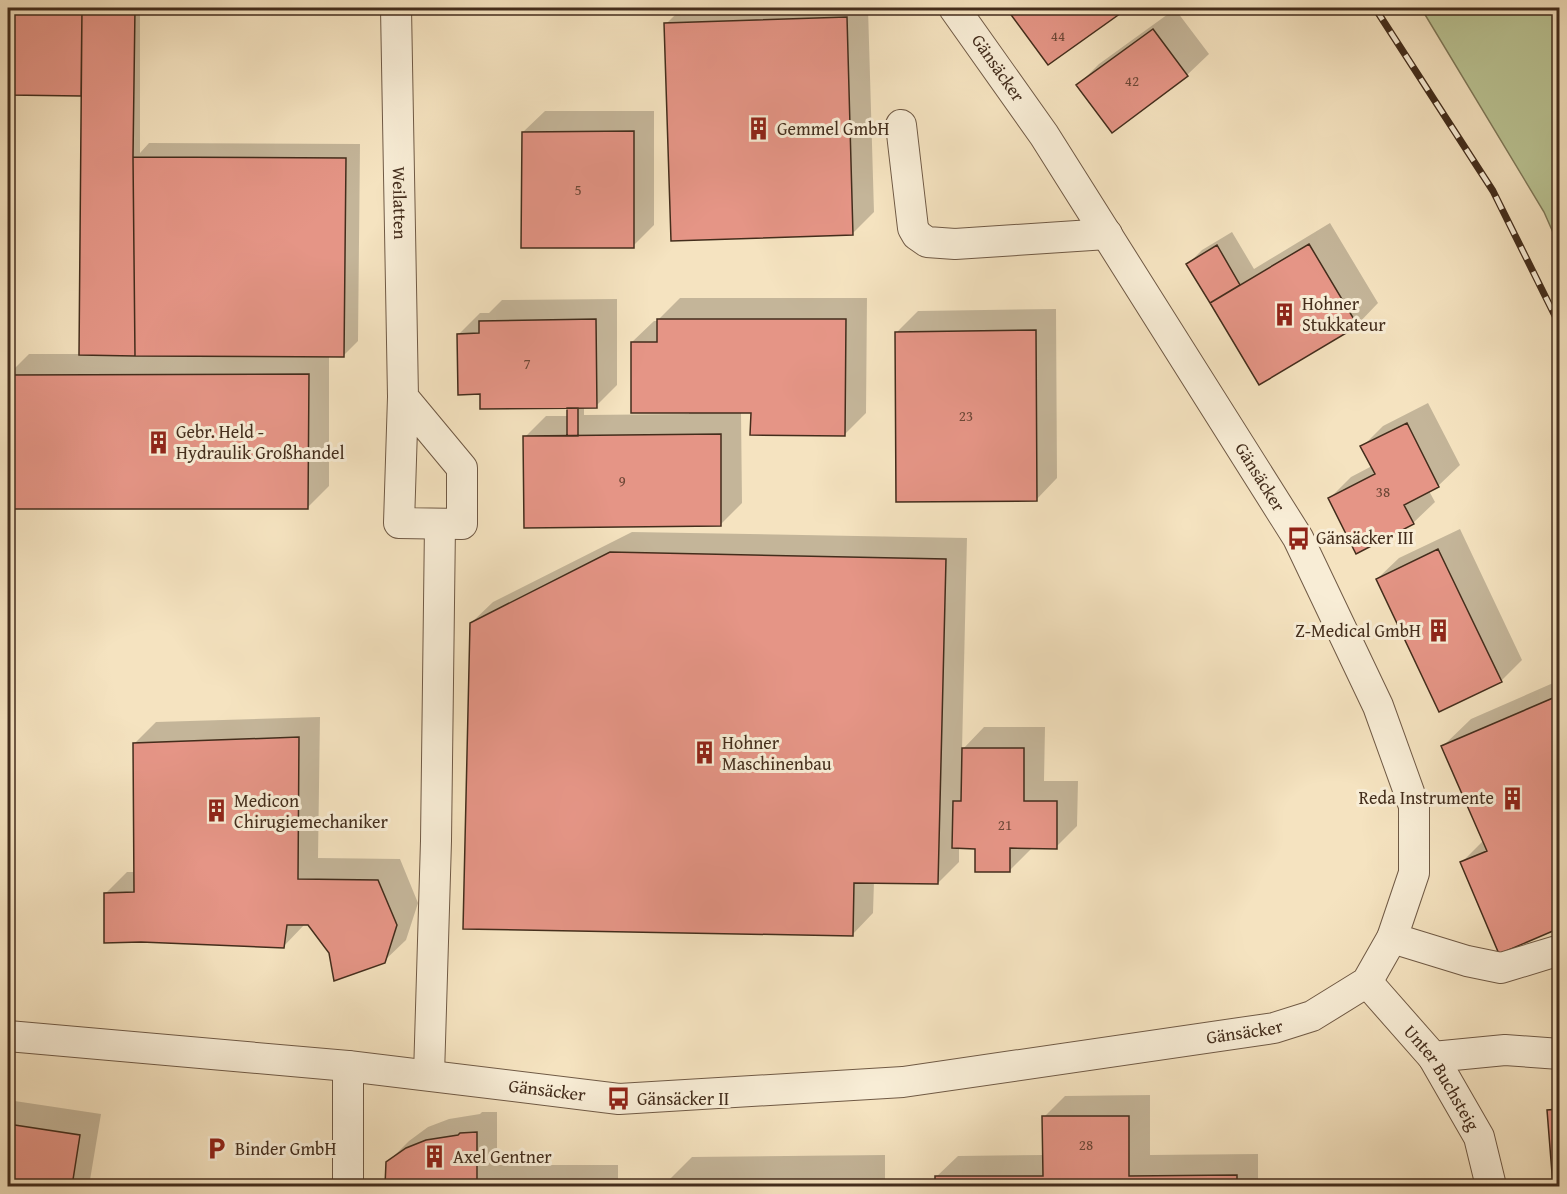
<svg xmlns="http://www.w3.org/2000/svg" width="1567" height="1194" viewBox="0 0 1567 1194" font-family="'Gentium Book Plus',serif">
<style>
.green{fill:#bac494;stroke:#7e7858;stroke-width:1.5}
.shadow{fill:#0003}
.building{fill:#e59586;stroke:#432d1c;stroke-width:1.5}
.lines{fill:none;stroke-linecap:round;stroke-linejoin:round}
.minor-casing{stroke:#705a45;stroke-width:32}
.minor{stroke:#f8edd6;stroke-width:30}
.rail-casing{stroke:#432d1c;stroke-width:7}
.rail{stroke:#f8edd6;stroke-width:4.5;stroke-dasharray:14;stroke-linecap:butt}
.labels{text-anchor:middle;stroke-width:6;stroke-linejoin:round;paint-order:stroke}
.number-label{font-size:15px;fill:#6c4736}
.street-label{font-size:18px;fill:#432d1c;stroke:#f8edd6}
.poi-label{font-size:18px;fill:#432d1c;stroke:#f8edd6;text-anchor:start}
</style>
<rect width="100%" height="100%" fill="#f5e3c0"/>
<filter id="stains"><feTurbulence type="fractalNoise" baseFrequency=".00333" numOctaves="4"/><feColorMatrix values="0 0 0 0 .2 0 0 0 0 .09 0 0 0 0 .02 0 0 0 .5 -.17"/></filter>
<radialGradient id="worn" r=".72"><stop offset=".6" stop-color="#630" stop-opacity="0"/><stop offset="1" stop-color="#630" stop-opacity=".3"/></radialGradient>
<path class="green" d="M1421,8H1559V246L1544,212Z"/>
<path class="shadow" d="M8,8H140V153L149,143L360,144L358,341L344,355H329V486L308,507H8V375L29,354H81L83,94H8Z
M682,8H868L874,212L852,234L666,24Z
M1008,8H1125L1049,63Z
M1175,9L1209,54L1187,75L1112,131L1078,85L1099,64Z
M545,111H654V225L633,246L523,132Z
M1330,223L1378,303L1357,325L1212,303L1216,299L1188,264L1202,250L1232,232L1254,269Z
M680,298H867L866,413L845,434L752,412H741L742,503L720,525L525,437L546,416H569V407L481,393L459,334L480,313H489L502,300L617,299V385L596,406L584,407V415L689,414V411L632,342L654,321H659V319Z
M1056,309L1057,478L1036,500L897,332L918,311Z
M1428,403L1460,465L1438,486L1429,491L1435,502L1413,523L1356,552L1330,498L1351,477L1372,466L1362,447L1383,426Z
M1460,529L1522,660L1501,681L1377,579L1399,558Z
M632,532L967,538L962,750L984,727H1045L1044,781H1078L1077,826L1056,847H1031V849L1010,870L976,847H959V862L938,883L874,881L873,913L852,935L471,623L493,602Z
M1560,680V926L1461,863L1484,840L1443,746L1471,719Z
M8,694H14V851L8,857V875Z
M320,717L318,858L400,859L418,903L406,940L384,961L331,952L308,924H305L283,947L106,893L127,872H135V743L156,722Z
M1150,1095V1155L1258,1154V1186H936V1177L958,1156L1044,1155V1117L1065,1096Z
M8,1100L101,1114L89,1186H8Z
M1560,1100V1186H1554L1549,1111Z
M482,1112H497V1165H618V1186H386L387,1163L409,1141L428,1127L449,1119L480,1114Z
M885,1155V1186H664V1185L692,1157Z"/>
<path class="building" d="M8,8H82L81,96L8,95Z
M82,8H135L133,157L135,356L79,355Z
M1006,8H1128L1048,65Z
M847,17L853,235L671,241L664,23Z
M1153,29L1188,76L1112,133L1076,85Z
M634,131V248H521L522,132Z
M133,157L346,158L344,357L135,356Z
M1309,244L1358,326L1259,385L1210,303Z
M1217,245L1240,285L1210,303L1186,264Z
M596,319L597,408L480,409V394L458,395L457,334L479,333V321Z
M657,319H846L845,436L750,435L751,413H631V342H657Z
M1036,330L1037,501L896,502L895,332Z
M309,374L308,509H8V375Z
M567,408H578V436H567Z
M1407,423L1439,487L1404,505L1414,524L1356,554L1328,498L1375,474L1360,446Z
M721,434V526L524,528L523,436Z
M1438,549L1502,682L1439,712L1376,579Z
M610,552L946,559L938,884L854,883L853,936L463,929L470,623Z
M1560,695V928L1499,954L1460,862L1487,851L1441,746Z
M299,737L298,879L378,880L397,925L385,963L334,981L329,953L308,925H287L284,948L141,942L104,943V893L134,892L133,743Z
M962,748H1024V801H1057V849L1010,848V872H975V849L952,848L953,801H961Z
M1560,1109V1186H1553L1547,1110Z
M1042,1116H1129V1176L1237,1175V1186H935V1176H1043Z
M8,1124L80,1135L72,1186H8Z
M477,1132V1186H597H385L386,1162L406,1148L426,1140L458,1135L460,1133Z
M858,1183V1186H663V1184Z"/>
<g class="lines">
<defs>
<g id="minor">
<path id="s1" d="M396,8L403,397L399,523L462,524V468L403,397"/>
<path d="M901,125L913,228L917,235L927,242L955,244L1107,234"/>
<path d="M1392,938L1467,961L1501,968L1560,950"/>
<path id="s2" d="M1367,982L1433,1057L1479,1137L1491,1186"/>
<path id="s3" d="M8,1036L348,1066L619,1099L903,1082L1274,1028L1312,1016L1367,982L1392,938L1414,873V806L1378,706L1298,538L1044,135L954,8"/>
<path d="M1433,1057L1505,1050L1560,1054"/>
<path d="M429,1075L436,841L440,524"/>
<path d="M348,1186V1066"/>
</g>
</defs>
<use href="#minor" class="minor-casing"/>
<use href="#minor" class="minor"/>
<defs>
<path id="rail" d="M1375,8L1493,191L1560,326"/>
</defs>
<use href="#rail" class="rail-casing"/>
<use href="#rail" class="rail"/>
</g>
<defs>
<symbol id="building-bare" viewBox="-9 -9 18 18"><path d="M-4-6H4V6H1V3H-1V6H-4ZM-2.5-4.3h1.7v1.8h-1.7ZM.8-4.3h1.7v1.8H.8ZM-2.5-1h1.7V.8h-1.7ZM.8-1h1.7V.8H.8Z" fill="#8f2418" stroke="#f8edd6" stroke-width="2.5" paint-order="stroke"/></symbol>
<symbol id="bus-bare" viewBox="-9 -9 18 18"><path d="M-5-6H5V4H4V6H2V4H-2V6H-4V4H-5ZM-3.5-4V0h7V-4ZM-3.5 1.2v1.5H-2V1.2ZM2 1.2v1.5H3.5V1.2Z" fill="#8f2418" stroke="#f8edd6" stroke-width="2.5" paint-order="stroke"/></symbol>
<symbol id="parking-bare" viewBox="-9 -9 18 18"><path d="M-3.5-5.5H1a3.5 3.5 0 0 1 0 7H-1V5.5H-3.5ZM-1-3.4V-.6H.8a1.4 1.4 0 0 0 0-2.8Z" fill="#8f2418" stroke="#f8edd6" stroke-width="2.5" paint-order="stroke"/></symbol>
</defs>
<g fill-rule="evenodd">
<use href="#building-bare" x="742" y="112" width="33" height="33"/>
<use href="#building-bare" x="1268" y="298" width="33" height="33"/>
<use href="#building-bare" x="142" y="426" width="33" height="33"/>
<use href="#bus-bare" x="1282" y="522" width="33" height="33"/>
<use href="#building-bare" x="1422" y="614" width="33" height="33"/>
<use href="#building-bare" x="688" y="736" width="33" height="33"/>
<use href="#building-bare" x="1496" y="782" width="33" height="33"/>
<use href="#building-bare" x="200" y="794" width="33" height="33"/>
<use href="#bus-bare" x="602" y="1082" width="33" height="33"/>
<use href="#parking-bare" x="200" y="1132" width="33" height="33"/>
<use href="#building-bare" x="418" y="1140" width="33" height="33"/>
</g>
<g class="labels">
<g class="number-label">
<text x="1058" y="41">44</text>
<text x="1132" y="86">42</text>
<text x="578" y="195">5</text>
<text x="527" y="369">7</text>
<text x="966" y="421">23</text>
<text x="622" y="486">9</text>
<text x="1383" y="497">38</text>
<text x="1005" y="830">21</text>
<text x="1086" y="1150">28</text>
</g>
<g class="street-label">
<text transform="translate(998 68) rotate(55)" y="6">Gänsäcker</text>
<text dy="6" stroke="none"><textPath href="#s1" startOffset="195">Weilatten</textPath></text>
<text transform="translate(1260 477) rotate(58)" y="6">Gänsäcker</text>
<text dy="6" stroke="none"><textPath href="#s3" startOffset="1244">Gänsäcker</textPath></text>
<text dy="6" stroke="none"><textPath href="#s2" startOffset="122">Unter Buchsteig</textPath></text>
<text dy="6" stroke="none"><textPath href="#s3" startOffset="542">Gänsäcker</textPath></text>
</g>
<g class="poi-label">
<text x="777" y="135">Gemmel GmbH</text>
<text x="1302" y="310">Hohner<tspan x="1302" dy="21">Stukkateur</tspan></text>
<text x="176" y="438">Gebr. Held -<tspan x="176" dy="21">Hydraulik Großhandel</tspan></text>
<text x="1316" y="544">Gänsäcker III</text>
<text x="1421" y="637" text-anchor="end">Z-Medical GmbH</text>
<text x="722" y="749">Hohner<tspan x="722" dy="21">Maschinenbau</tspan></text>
<text x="1494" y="804" text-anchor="end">Reda Instrumente</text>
<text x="234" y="807">Medicon<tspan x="234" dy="21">Chirugiemechaniker</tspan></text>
<text x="637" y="1105">Gänsäcker II</text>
<text x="235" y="1155">Binder GmbH</text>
<text x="453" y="1163">Axel Gentner</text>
</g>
</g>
<rect width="1567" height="1194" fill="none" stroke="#f5e3c0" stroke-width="30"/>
<rect x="9" y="9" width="1549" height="1176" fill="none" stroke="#432d1c" stroke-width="3"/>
<rect x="15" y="15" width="1537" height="1164" fill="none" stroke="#432d1c" stroke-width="1.5"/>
<rect width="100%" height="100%" filter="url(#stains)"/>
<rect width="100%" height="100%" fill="url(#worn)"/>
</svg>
